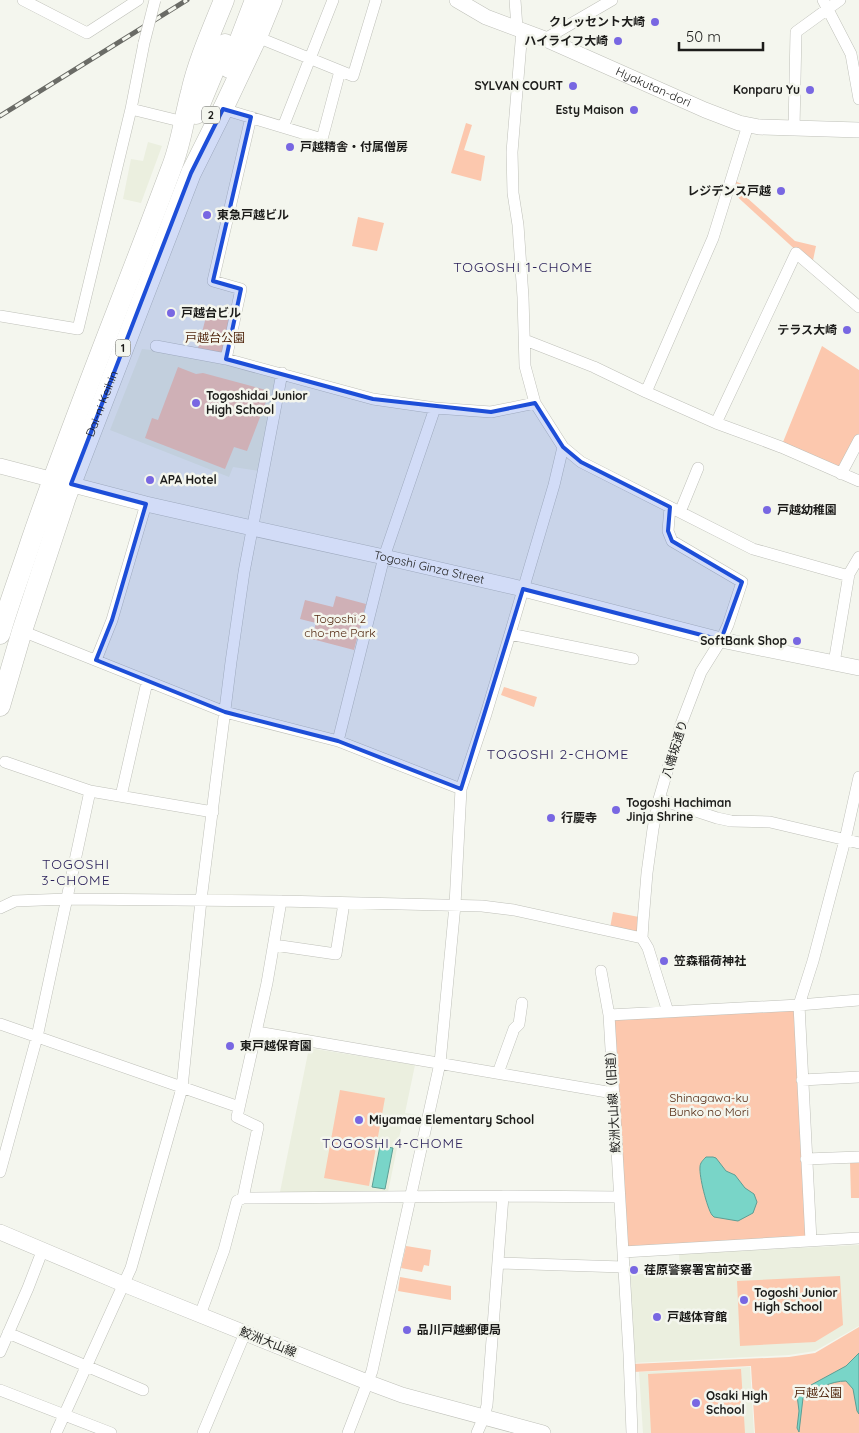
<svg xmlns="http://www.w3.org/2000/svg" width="859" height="1433" viewBox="0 0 859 1433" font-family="Quicksand,'Noto Sans JP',sans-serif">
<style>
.built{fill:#ebefdf}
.green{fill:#fcc8ae}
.water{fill:#79d5c8;stroke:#5d9e94}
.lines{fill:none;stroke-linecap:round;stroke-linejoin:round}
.street-casing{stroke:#bfc0b9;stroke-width:12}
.secondary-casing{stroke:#bfc0b9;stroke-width:16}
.highway-casing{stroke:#bfc0b9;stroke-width:21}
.street{stroke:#fff;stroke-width:11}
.secondary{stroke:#fff;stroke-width:15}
.highway{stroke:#fff;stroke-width:20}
.rail-casing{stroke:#6a6b66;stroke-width:5}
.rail{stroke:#f4f6ee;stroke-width:3;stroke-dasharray:9;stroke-linecap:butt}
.street-bridge-casing{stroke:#bfc0b9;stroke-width:12;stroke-linecap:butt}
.street-bridge{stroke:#fff;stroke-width:11}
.marked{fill:#1d4ed8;fill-opacity:0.2;stroke:#1d4ed8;stroke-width:4;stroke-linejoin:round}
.poi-dot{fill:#7867e2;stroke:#f4f6ee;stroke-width:2}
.labels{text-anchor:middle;stroke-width:5;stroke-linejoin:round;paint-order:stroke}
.shield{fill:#f4f6ee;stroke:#5d5d5a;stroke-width:1}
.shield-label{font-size:11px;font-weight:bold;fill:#1c1c1a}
.poi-label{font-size:12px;font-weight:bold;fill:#1c1c1a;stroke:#f4f6ee;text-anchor:start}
.street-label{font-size:12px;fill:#1c1c1a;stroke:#f4f6ee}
.park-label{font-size:12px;fill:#51270f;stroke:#f4f6ee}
.neighbourhood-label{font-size:14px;letter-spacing:1px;fill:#291f59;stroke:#f4f6ee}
</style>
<rect width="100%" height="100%" fill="#f4f6ee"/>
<path class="built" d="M148,142L162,146L141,203L123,199L131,159L143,161Z
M142,349L161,351L278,376L259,471L233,467L229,477L110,430Z
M309,1048L415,1065L405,1113L424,1116L421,1127L402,1124L388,1192H280Z
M859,1245V1326L815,1351L789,1355L633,1363L628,1275L680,1271L679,1254Z
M750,1367L754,1433H643L639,1372Z"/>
<path class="green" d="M466,123L472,125L464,150L485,156L481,181L451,173Z
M735,181L746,186L745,196L795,241L816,246L812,265L731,191Z
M358,217L384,223L377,251L352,246Z
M209,305L234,311L225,357L197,352Z
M822,346L859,370V440L841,474L781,447Z
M178,367L196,374L203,373L266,390L269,394L247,451L234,447L225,469L145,438L152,418L158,420Z
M336,596L366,604L354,650L312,639L316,623L300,619L305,600L333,607Z
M504,687L537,697L534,707L501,695Z
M613,912L639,917L637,933L610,928Z
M799,1005L811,1241L623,1252L609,1015Z
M340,1090L385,1098L369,1186L324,1178Z
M850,1162H859V1198H851Z
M406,1246L431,1250L429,1266L424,1265L422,1272L401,1268Z
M840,1276L843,1325L815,1342L740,1346L737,1281Z
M400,1277L451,1286V1300L398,1291Z
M859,1327V1433H755L751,1366L633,1372L632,1364L789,1357L815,1353Z
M741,1369L745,1433H651L648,1374Z"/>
<path class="water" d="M380,1146L393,1148L385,1189L372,1187Z
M706,1157H713L716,1158L726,1171L735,1175L745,1188L754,1194L757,1202L753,1213L738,1221L714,1217L712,1215C707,1208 699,1176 700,1167C700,1163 703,1160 706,1157Z
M859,1353V1414L857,1411L853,1389L846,1381C831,1381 816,1389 803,1398L799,1432L797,1428L799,1411L797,1395L801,1394L811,1385L846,1366Z"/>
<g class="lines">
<defs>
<path id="street" d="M23,0L87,33L138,0
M515,0L517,28
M823,0L851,54L859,99
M522,30L512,152L513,193L518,225L523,297L525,366L535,403L563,447L581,462L753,549L849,576
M257,37L353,76L376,0
M545,39L612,0
M131,109L184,122
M223,109L322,139L340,71
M283,127L333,0
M794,129L796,32L840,0
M0,316L78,329L131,109L144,43
M525,340L594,367L646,392L716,423L781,447L859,481
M156,346L226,359L373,399L435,408L491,412L535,403
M226,359L241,289L213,281L251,117
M646,392L713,238L748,125
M716,423L796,253L859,307
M841,474L859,440
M680,512L698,468
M22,631L225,712L338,741L461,789
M510,634L633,659
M96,660L112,620L146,504
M834,663L849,574L859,557
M338,741L384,557L435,408
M5,762L90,791L213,812
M121,796L147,682
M659,799L717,818L731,821L770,822L859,843
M0,908L15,901L67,899L281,901L482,906L514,910L642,938
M274,945L336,954L344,903
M601,971L609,1015
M668,1012L648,948L642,938L643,922L647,873L653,829L659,799L680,727L701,672L721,640L728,625L742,582L672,541L668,531L670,507
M0,1024L239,1107
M257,1032L613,1093
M498,1073L514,1029L519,1024L522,1003
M802,1080L859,1077
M806,1159L859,1157
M0,1172L37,1037L90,791
M243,1198L258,1127L237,1117L267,983L281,901
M811,1241L799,1005L813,961L845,840L859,777
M623,1252L859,1238
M499,1263L623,1267
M200,1315L224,1250L237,1201L243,1198L503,1196L619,1197
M8,1333L143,1390
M0,1352L28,1288L43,1249
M0,1390L111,1433
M56,1433L131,1268L182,1088L201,900L231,662L244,572L282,373
M203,1433L245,1333
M348,1433L372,1371L440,1063L455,905L461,789L486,714L510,634L554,485L563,447
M477,1433L484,1417L487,1405L503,1196
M632,1433L629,1354L609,1015L799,1005L859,1000"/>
<g id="secondary">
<path id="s1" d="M457,0L486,17L545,39L705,110L739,123L759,127L859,130"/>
<path id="s2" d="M0,466L146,504L252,528L384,557L523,589L721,640L859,668"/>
<path d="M0,1232L123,1284L367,1382L402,1395L543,1433"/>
</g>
<g id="highway">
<path d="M229,68L255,0"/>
<path d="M196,114L225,44"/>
<path d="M0,634C9,603 21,572 31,541C74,416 125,293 171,169C181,145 184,118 191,92C198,61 212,30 224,0"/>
<path id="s3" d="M0,706L22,631L66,497L191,173L223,109L257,37L272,0"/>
</g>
</defs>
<use href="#street" class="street-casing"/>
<use href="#secondary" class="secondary-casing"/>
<use href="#highway" class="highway-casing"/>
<use href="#street" class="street"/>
<use href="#secondary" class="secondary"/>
<use href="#highway" class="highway"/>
<defs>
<path id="rail" d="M0,116L187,0"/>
</defs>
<use href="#rail" class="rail-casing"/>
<use href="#rail" class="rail"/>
<defs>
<path id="street-bridge" d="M144,43L155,0"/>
</defs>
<use href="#street-bridge" class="street-bridge-casing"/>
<use href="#street-bridge" class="street-bridge"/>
</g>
<path class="marked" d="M223,109L251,117L213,281L241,289L226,359L373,399L491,412L535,403L563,447L581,462L670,507L668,531L672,541L742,582L721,640L523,589L461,789L338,741L225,712L96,660L112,620L146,504L71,484L191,173Z"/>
<g class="poi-dot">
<circle cx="655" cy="22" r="5"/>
<circle cx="618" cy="41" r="5"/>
<circle cx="573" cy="86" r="5"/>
<circle cx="810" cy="90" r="5"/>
<circle cx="634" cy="110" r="5"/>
<circle cx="290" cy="147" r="5"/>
<circle cx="781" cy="191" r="5"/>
<circle cx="207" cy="215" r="5"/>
<circle cx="171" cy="313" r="5"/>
<circle cx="847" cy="330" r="5"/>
<circle cx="196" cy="403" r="5"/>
<circle cx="150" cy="480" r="5"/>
<circle cx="767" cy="510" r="5"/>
<circle cx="797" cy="641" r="5"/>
<circle cx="616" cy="810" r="5"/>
<circle cx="551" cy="818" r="5"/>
<circle cx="664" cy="961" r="5"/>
<circle cx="230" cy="1046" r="5"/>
<circle cx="359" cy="1120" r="5"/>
<circle cx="634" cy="1270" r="5"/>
<circle cx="744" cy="1300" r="5"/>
<circle cx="657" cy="1317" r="5"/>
<circle cx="407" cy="1330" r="5"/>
<circle cx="696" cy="1403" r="5"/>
</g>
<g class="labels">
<g class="shield">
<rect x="202" y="106.5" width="18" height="17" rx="4"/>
<rect x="115.5" y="339.5" width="15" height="17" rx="4"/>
</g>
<g class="shield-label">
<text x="211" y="119">2</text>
<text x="123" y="352">1</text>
</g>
<g class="poi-label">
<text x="645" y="26" text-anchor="end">クレッセント大崎</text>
<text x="608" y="45" text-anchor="end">ハイライフ大崎</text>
<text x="563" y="90" text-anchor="end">SYLVAN COURT</text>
<text x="800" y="94" text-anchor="end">Konparu Yu</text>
<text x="624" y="114" text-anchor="end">Esty Maison</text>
<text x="300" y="151">戸越精舎・付属僧房</text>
<text x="771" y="195" text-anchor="end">レジデンス戸越</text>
<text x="217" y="219">東急戸越ビル</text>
<text x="181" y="317">戸越台ビル</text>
<text x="837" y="334" text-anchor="end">テラス大崎</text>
<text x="206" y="400">Togoshidai Junior<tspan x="206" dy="14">High School</tspan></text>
<text x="160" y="484">APA Hotel</text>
<text x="777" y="514">戸越幼稚園</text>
<text x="787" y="645" text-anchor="end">SoftBank Shop</text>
<text x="626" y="807">Togoshi Hachiman<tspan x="626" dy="14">Jinja Shrine</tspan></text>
<text x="561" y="822">行慶寺</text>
<text x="674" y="965">笠森稲荷神社</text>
<text x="240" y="1050">東戸越保育園</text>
<text x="369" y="1124">Miyamae Elementary School</text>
<text x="644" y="1274">荏原警察署宮前交番</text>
<text x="754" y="1297">Togoshi Junior<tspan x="754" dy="14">High School</tspan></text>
<text x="667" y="1321">戸越体育館</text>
<text x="417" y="1334">品川戸越郵便局</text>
<text x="706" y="1400">Osaki High<tspan x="706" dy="14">School</tspan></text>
</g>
<g class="street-label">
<text dy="4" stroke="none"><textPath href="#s1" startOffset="215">Hyakutan-dori</textPath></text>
<text dy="4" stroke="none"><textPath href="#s3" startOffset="319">Dai-ni Keihin</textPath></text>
<text dy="4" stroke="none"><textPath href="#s2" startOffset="441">Togoshi Ginza Street</textPath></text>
<text transform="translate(675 749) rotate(-73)" y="4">八幡坂通り</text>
<text transform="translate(613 1099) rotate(-93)" y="4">鮫洲大山線（旧道）</text>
<text transform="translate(268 1342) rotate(22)" y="4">鮫洲大山線</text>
</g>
<g class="park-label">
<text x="215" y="342">戸越台公園</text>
<text x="340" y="623">Togoshi 2<tspan x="340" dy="14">cho-me Park</tspan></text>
<text x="709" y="1102">Shinagawa-ku<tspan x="709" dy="14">Bunko no Mori</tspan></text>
<text x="818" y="1397">戸越公園</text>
</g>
<g class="neighbourhood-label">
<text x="523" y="272">TOGOSHI 1-CHOME</text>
<text x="558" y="759">TOGOSHI 2-CHOME</text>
<text x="76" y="869">TOGOSHI<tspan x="76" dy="16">3-CHOME</tspan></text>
<text x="393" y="1148">TOGOSHI 4-CHOME</text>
</g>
</g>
<path d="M679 42v8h84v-8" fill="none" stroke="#1c1c1a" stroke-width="2.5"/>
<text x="686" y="42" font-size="15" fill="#1c1c1a" stroke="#f4f6ee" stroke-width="4" paint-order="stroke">50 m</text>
</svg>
